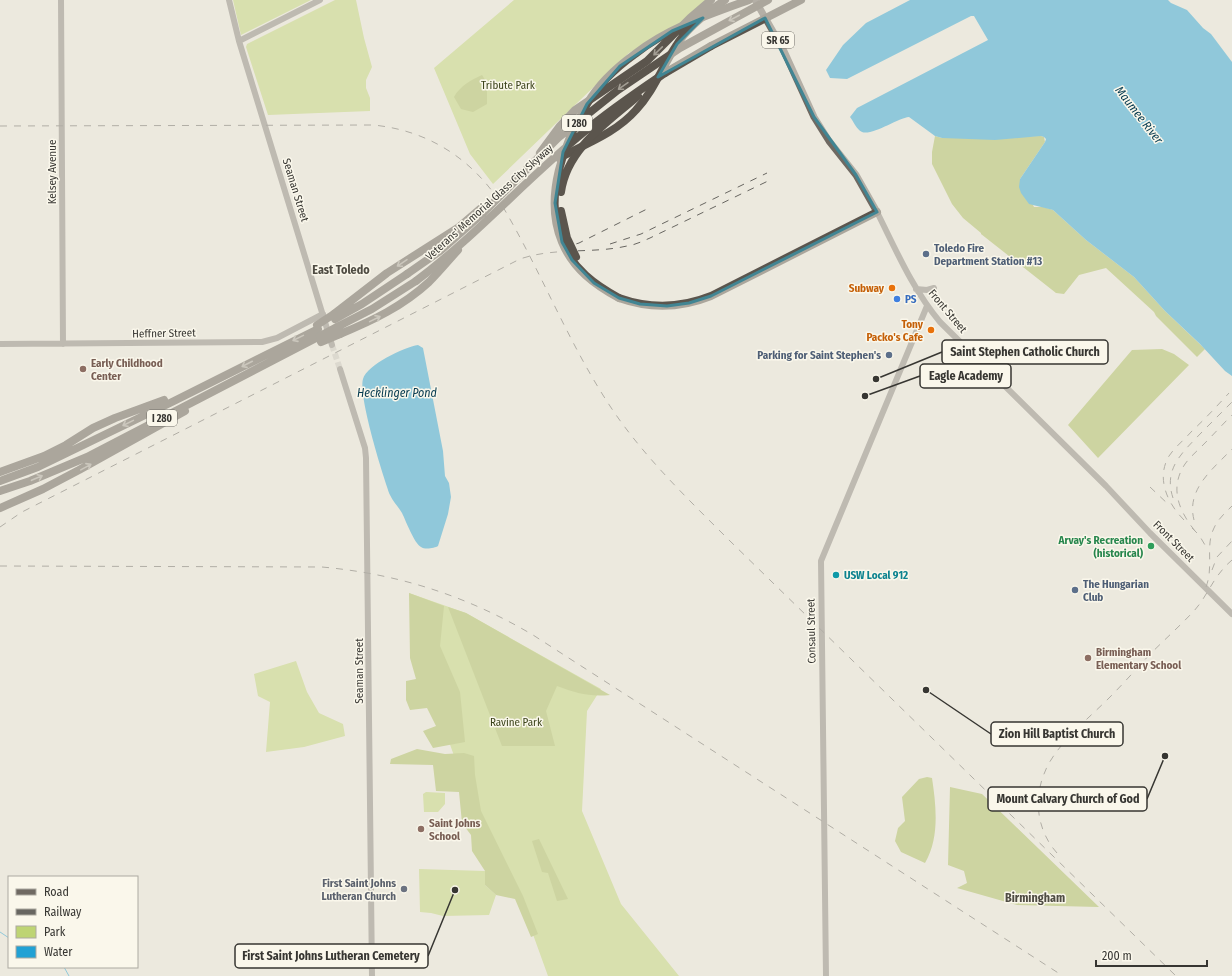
<svg xmlns="http://www.w3.org/2000/svg" width="1232" height="976" viewBox="0 0 1232 976" font-family="'Fira Sans Condensed',sans-serif">
<style>
.green{fill:#bed473}
.forest{fill:#a6ba57}
.water{fill:#21a1d4}
.lines{fill:none;stroke-linecap:round;stroke-linejoin:round}
.stream{stroke:#21a1d4;stroke-width:1}
.secondary-tunnel{stroke:#c8c5bc;stroke-width:6;stroke-dasharray:6 3;stroke-linecap:butt}
.secondary{stroke:#86817b;stroke-width:6}
.primary{stroke:#6f6962;stroke-width:7}
.highway{stroke:#5b554d;stroke-width:8}
.rail{stroke:#686661;stroke-width:1;stroke-dasharray:7 7;stroke-linecap:butt}
.highway-bridge{stroke:#5b554d;stroke-width:8}
.oneway{stroke:#a39e94}
.marked{fill:none;stroke:#418593;stroke-width:3;stroke-linejoin:round}
.service-dot{fill:#5c6f8a;stroke:#faf7eb;stroke-width:1.5}
.food-dot{fill:#e8710a;stroke:#faf7eb;stroke-width:1.5}
.shop-dot{fill:#3f7fe0;stroke:#faf7eb;stroke-width:1.5}
.education-dot{fill:#8d6e63;stroke:#faf7eb;stroke-width:1.5}
.leisure-dot{fill:#2e9e5b;stroke:#faf7eb;stroke-width:1.5}
.culture-dot{fill:#0f9aa8;stroke:#faf7eb;stroke-width:1.5}
.worship-dot{fill:#6b7280;stroke:#faf7eb;stroke-width:1.5}
.labels{text-anchor:middle;stroke-width:3;stroke-linejoin:round;paint-order:stroke}
.shield{fill:#faf7eb;stroke:#72706a;stroke-width:1}
.shield-label{font-size:10px;font-weight:bold;fill:#373632}
.park-label{font-size:11px;fill:#3a4219;stroke:#faf7eb}
.street-label{font-size:11px;fill:#373632;stroke:#faf7eb}
.service-label{font-size:11px;font-weight:bold;fill:#4e5e75;stroke:#faf7eb;text-anchor:start}
.food-label{font-size:11px;font-weight:bold;fill:#c56008;stroke:#faf7eb;text-anchor:end}
.shop-label{font-size:11px;font-weight:bold;fill:#366cbe;stroke:#faf7eb;text-anchor:start}
.education-label{font-size:11px;font-weight:bold;fill:#785e54;stroke:#faf7eb;text-anchor:start}
.leisure-label{font-size:11px;font-weight:bold;fill:#27864d;stroke:#faf7eb;text-anchor:end}
.culture-label{font-size:11px;font-weight:bold;fill:#0d838f;stroke:#faf7eb;text-anchor:start}
.worship-label{font-size:11px;font-weight:bold;fill:#5b616d;stroke:#faf7eb;text-anchor:end}
.water-label{font-size:12px;font-style:italic;fill:#053a4f;stroke:#faf7eb}
.neighbourhood-label{font-size:12px;font-weight:bold;fill:#4f4c43;stroke:#faf7eb}
.leader{fill:none;stroke:#373632;stroke-width:1.5}
.callout-dot{fill:#373632;stroke:#faf7eb;stroke-width:1.5}
.callout{fill:#faf7eb;stroke:#373632;stroke-width:1.5}
.callout-label{font-size:12px;text-anchor:middle;font-weight:bold;fill:#373632}
</style>
<rect width="100%" height="100%" fill="#ece9de"/>
<path class="green" d="M233,0H311L241,35Z
M335,0H356L364,38L372,67L366,80V88L370,98V111L268,115L246,47L247,44Z
M514,0H708L678,26L629,53L493,184L470,154L434,68Z
M409,593L466,613L601,689L587,711L582,811L621,904L679,976H548L522,904L468,795L416,649Z
M296,661L307,692L319,713L343,724L345,736L304,747L266,752L270,702L258,696L254,674Z
M426,792L445,793V804L438,812H424L423,794Z
M419,869L485,871V885L496,895L489,915L443,916L431,913L420,912Z"/>
<path class="forest" d="M482,75L487,83V104L473,112L461,109L454,97C460,86 471,80 482,75Z
M935,136L942,138L1041,136L1044,137L1045,142L1020,179L1034,207H1044L1053,210L1086,240L1134,277L1165,311L1205,349L1197,357L1156,316L1154,312L1106,268L1079,275L1064,294L1056,293L981,234V233L963,218L952,204L932,164V152Z
M1162,349L1174,354L1189,365L1098,458L1068,425L1132,350Z
M409,593L444,606L440,646L460,692L465,742L433,748L423,731L436,726L427,708L410,710L406,700V681L416,679L410,658Z
M448,607L466,613L610,695C589,697 576,693 557,686L546,711L555,746H502Z
M417,749L445,754L464,753L474,756L475,775L481,811L523,896L538,934L531,937L515,899L496,895L485,885V871L472,851L471,835L462,823L459,792L436,791L433,765L390,764L391,759Z
M927,777L932,778C936,805 940,838 925,863L901,852L895,841L898,828L905,821L902,797L919,779Z
M950,787L982,794L1099,907L1017,905L957,888L967,883L964,871L948,865Z
M539,839L568,899L557,901L548,873L542,872L532,841Z"/>
<path class="water" d="M910,0H1168L1171,3L1187,10L1203,28L1211,34L1232,62V376L1225,371L1200,344L1165,311L1134,277L1086,240L1053,210L1029,204L1021,193L1019,187L1020,179L1045,142L1046,139L1044,137L1041,136L995,140L942,138L935,136L909,117C898,118 872,136 862,132C856,129 854,122 850,117L857,108L988,40L974,16H971L847,79L830,78L826,70L843,45L866,23Z
M418,345L423,348L443,451L445,476L449,483L451,497L448,514L438,546C435,548 425,550 421,547C414,543 406,521 402,513C398,506 393,502 390,495C383,476 358,396 363,379C367,365 404,347 418,345Z"/>
<g class="lines">
<path class="stream" d="M0,932L9,938
M64,967L69,976"/>
<path class="secondary-tunnel" d="M332,345L340,369"/>
<path class="secondary" d="M61,0L63,344
M229,0L239,41L332,345
M239,41L320,0
M877,212C896,250 913,290 940,322L1106,486L1150,533L1232,614
M916,289L927,290L934,288
M0,344L262,342L277,338L323,314
M340,369L365,448L366,458L372,976
M826,976L821,561L927,306"/>
<path class="primary" d="M755,0L783,49L814,117L829,141L856,175L877,212"/>
<path class="highway" d="M665,73L711,46
M540,153L560,126L575,110L647,61L690,18L711,0
M559,158C585,144 616,133 636,110C654,91 662,67 676,46C686,29 709,11 725,0
M619,298C650,309 681,308 711,296L877,212
M334,314L387,273L459,227L480,209
M335,319L362,304L407,274
M337,327L372,309L416,281
M340,334C372,321 403,306 429,282C439,272 448,261 458,250
M0,472L44,456L66,445L93,428L115,418L164,400
M0,481L38,467L174,401L318,329
M0,491L30,481L87,457L320,336
M0,508L43,489L79,470L185,411"/>
<path class="rail" d="M0,126L373,125C426,130 470,157 500,202C541,270 569,346 614,412C647,460 689,500 730,541L1176,976
M610,244L641,234L767,173
M563,248L579,243L649,208
M1150,487L1169,505
M1173,498C1163,468 1183,452 1202,432C1212,422 1222,412 1232,402
M1184,520C1167,503 1156,478 1169,456C1175,447 1185,439 1192,431C1205,419 1217,406 1229,393
M1194,520C1186,489 1213,469 1232,449
M0,527L22,512L520,259C555,247 592,254 627,246C635,245 643,241 650,238L768,181
M1192,528L1199,535L1205,545
M1195,531C1179,511 1169,488 1185,464C1190,457 1196,452 1202,446C1212,436 1222,425 1232,415
M0,566L322,567C399,574 467,596 533,635L1063,976
M1212,570L1217,557L1232,541
M1206,587C1214,566 1205,546 1214,528C1218,519 1225,513 1232,506
M1057,853C1038,832 1033,801 1044,774C1054,746 1088,719 1109,698C1120,687 1130,676 1140,665C1156,647 1175,631 1192,613C1202,603 1208,590 1216,578C1221,571 1226,565 1232,560"/>
<path class="highway-bridge" d="M711,46L801,0
M561,192C567,148 608,122 638,96
M561,211L567,238L576,257
M407,274L440,251L483,213L558,138L618,90L680,48L768,0
M416,281C476,236 526,179 584,132C610,110 637,92 665,73
M619,298C595,285 573,269 562,242C543,197 564,143 587,104C598,85 617,67 635,54C668,28 710,14 749,0
M317,325L334,314
M320,336L337,327
M321,342L340,334"/>
</g>
<defs><path id="oneway-shaft" d="M-6 0H5M1.5-3L5.5 0L1.5 3" fill="none" stroke-width="1.6" stroke-linecap="round" stroke-linejoin="round"/></defs>
<g class="oneway">
<use href="#oneway-shaft" transform="translate(734 18) rotate(152)"/>
<use href="#oneway-shaft" transform="translate(658 51) rotate(136)"/>
<use href="#oneway-shaft" transform="translate(623 86) rotate(145)"/>
<use href="#oneway-shaft" transform="translate(402 263) rotate(146)"/>
<use href="#oneway-shaft" transform="translate(375 319) rotate(-26)"/>
<use href="#oneway-shaft" transform="translate(298 338) rotate(154)"/>
<use href="#oneway-shaft" transform="translate(247 364) rotate(153)"/>
<use href="#oneway-shaft" transform="translate(128 423) rotate(154)"/>
<use href="#oneway-shaft" transform="translate(86 467) rotate(-29)"/>
<use href="#oneway-shaft" transform="translate(37 478) rotate(-23)"/>
</g>
<path d="M0 0H1232V976H0ZM703,18L677,44L658,77L765,18L814,117L856,175L877,212L711,296L689,303L667,306L640,304L619,298L594,283L572,260L562,242L555,203L563,152L587,104L620,66L672,31Z" fill="#ece9de" fill-opacity=".55" fill-rule="evenodd"/>
<path class="marked" d="M703,18L677,44L658,77L765,18L814,117L856,175L877,212L711,296L689,303L667,306L640,304L619,298L594,283L572,260L562,242L555,203L563,152L587,104L620,66L672,31Z"/>
<g class="service-dot">
<circle cx="926" cy="254" r="4"/>
<circle cx="889" cy="355" r="4"/>
<circle cx="1075" cy="590" r="4"/>
</g>
<g class="food-dot">
<circle cx="892" cy="288" r="4"/>
<circle cx="931" cy="330" r="4"/>
</g>
<circle class="shop-dot" cx="897" cy="299" r="4"/>
<g class="education-dot">
<circle cx="83" cy="369" r="4"/>
<circle cx="1088" cy="658" r="4"/>
<circle cx="421" cy="829" r="4"/>
</g>
<circle class="leisure-dot" cx="1151" cy="546" r="4"/>
<circle class="culture-dot" cx="836" cy="575" r="4"/>
<circle class="worship-dot" cx="404" cy="889" r="4"/>
<g class="labels">
<g class="shield">
<rect x="762" y="32" width="32" height="16" rx="3"/>
<rect x="562" y="115" width="30" height="16" rx="3"/>
<rect x="147" y="410" width="30" height="16" rx="3"/>
</g>
<g class="shield-label">
<text x="778" y="44">SR 65</text>
<text x="577" y="127">I 280</text>
<text x="162" y="422">I 280</text>
</g>
<g class="park-label">
<text x="508" y="89">Tribute Park</text>
<text x="516" y="726">Ravine Park</text>
</g>
<g class="street-label">
<text transform="translate(52 172) rotate(-90)" y="4">Kelsey Avenue</text>
<text transform="translate(296 190) rotate(73)" y="4">Seaman Street</text>
<text transform="translate(489 202) rotate(-42)" y="4">Veterans' Memorial Glass City Skyway</text>
<text transform="translate(948 311) rotate(50)" y="4">Front Street</text>
<text transform="translate(164 333) rotate(-1)" y="4">Heffner Street</text>
<text transform="translate(1174 541) rotate(45)" y="4">Front Street</text>
<text transform="translate(811 631) rotate(-91)" y="4">Consaul Street</text>
<text transform="translate(359 671) rotate(-90)" y="4">Seaman Street</text>
</g>
<g class="service-label">
<text x="934" y="252">Toledo Fire<tspan x="934" dy="13">Department Station #13</tspan></text>
<text x="881" y="359" text-anchor="end">Parking for Saint Stephen's</text>
<text x="1083" y="588">The Hungarian<tspan x="1083" dy="13">Club</tspan></text>
</g>
<g class="food-label">
<text x="884" y="292">Subway</text>
<text x="923" y="328">Tony<tspan x="923" dy="13">Packo's Cafe</tspan></text>
</g>
<g class="shop-label">
<text x="905" y="303">PS</text>
</g>
<g class="education-label">
<text x="91" y="367">Early Childhood<tspan x="91" dy="13">Center</tspan></text>
<text x="1096" y="656">Birmingham<tspan x="1096" dy="13">Elementary School</tspan></text>
<text x="429" y="827">Saint Johns<tspan x="429" dy="13">School</tspan></text>
</g>
<g class="leisure-label">
<text x="1143" y="544">Arvay's Recreation<tspan x="1143" dy="13">(historical)</tspan></text>
</g>
<g class="culture-label">
<text x="844" y="579">USW Local 912</text>
</g>
<g class="worship-label">
<text x="396" y="887">First Saint Johns<tspan x="396" dy="13">Lutheran Church</tspan></text>
</g>
<g class="water-label">
<text transform="translate(1139 115) rotate(52)" y="4">Maumee River</text>
<text x="397" y="397">Hecklinger Pond</text>
</g>
<g class="neighbourhood-label">
<text x="341" y="274">East Toledo</text>
<text x="1035" y="902">Birmingham</text>
</g>
</g>
<path class="leader" d="M876 379L942 352M865 396L920 376M926 690L991 734M1165 756L1147 799M455 890L428 956"/>
<g class="callout-dot">
<circle cx="876" cy="379" r="4"/>
<circle cx="865" cy="396" r="4"/>
<circle cx="926" cy="690" r="4"/>
<circle cx="1165" cy="756" r="4"/>
<circle cx="455" cy="890" r="4"/>
</g>
<g class="callout">
<rect x="942" y="340" width="166" height="24" rx="4"/>
<rect x="920" y="364" width="91" height="24" rx="4"/>
<rect x="991" y="722" width="132" height="24" rx="4"/>
<rect x="988" y="787" width="159" height="24" rx="4"/>
<rect x="235" y="944" width="193" height="24" rx="4"/>
</g>
<g class="callout-label">
<text x="1025" y="356">Saint Stephen Catholic Church</text>
<text x="966" y="380">Eagle Academy</text>
<text x="1057" y="738">Zion Hill Baptist Church</text>
<text x="1068" y="803">Mount Calvary Church of God</text>
<text x="331" y="960">First Saint Johns Lutheran Cemetery</text>
</g>
<rect x="8" y="876" width="130" height="92" fill="#faf7eb" stroke="#acaaa1"/>
<rect x="16" y="889" width="20" height="6" fill="#6f6962" stroke="#acaaa1"/>
<text x="44" y="896" font-size="12" fill="#373632">Road</text>
<rect x="16" y="909" width="20" height="6" fill="#686661" stroke="#acaaa1"/>
<text x="44" y="916" font-size="12" fill="#373632">Railway</text>
<rect x="16" y="926" width="20" height="12" fill="#bed473" stroke="#acaaa1"/>
<text x="44" y="936" font-size="12" fill="#373632">Park</text>
<rect x="16" y="946" width="20" height="12" fill="#21a1d4" stroke="#acaaa1"/>
<text x="44" y="956" font-size="12" fill="#373632">Water</text>
<path d="M1096 960v6h111v-6" fill="none" stroke="#373632" stroke-width="2"/>
<text x="1102" y="960" font-size="12" fill="#373632" stroke="#faf7eb" stroke-width="3" paint-order="stroke">200 m</text>
</svg>
